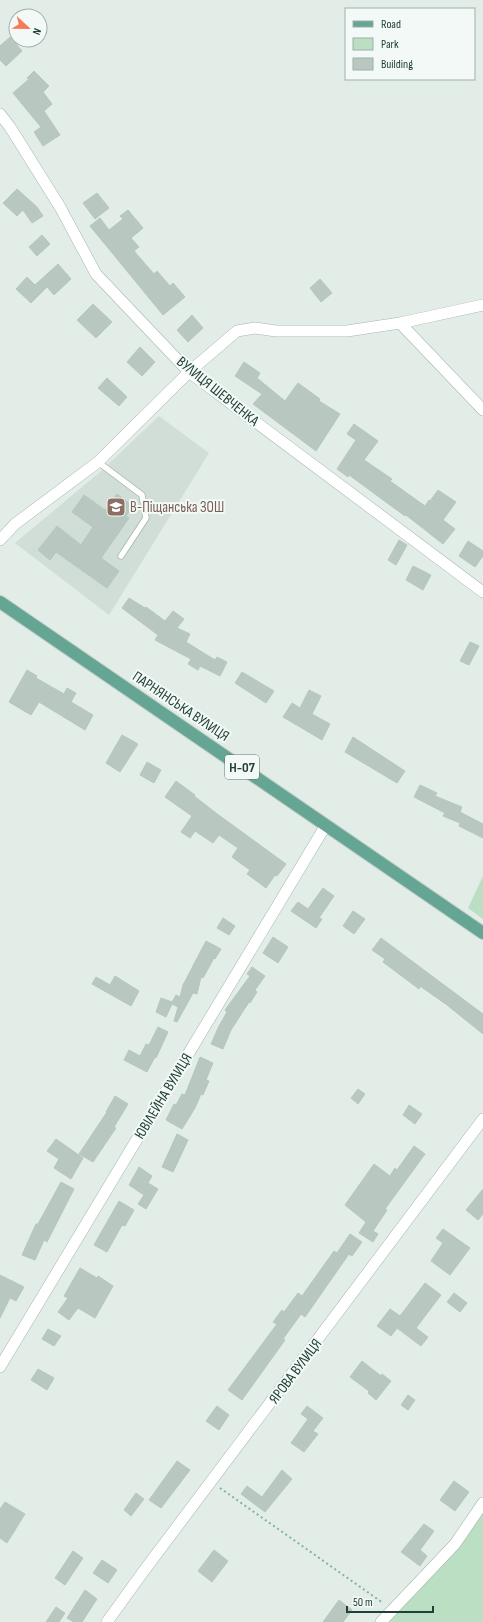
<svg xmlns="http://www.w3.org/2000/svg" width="483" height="1622" viewBox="0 0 483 1622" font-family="'Sofia Sans Condensed',sans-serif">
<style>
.built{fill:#d1ddd7}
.green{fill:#badfc3}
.building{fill:#b8c8c1;stroke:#b4c7bf}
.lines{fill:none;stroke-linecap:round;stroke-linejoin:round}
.lane-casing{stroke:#a5b6af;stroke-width:7}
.street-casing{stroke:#a5b6af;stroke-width:12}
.primary-casing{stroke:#c1cac7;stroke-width:14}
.path{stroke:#81b2a2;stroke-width:2;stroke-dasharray:2 3;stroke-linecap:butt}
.lane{stroke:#fff;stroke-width:5.5}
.street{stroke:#fff;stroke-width:11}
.primary{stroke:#65a593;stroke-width:12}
.labels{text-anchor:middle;stroke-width:4;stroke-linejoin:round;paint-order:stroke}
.shield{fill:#f3f9f6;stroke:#607870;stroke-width:1}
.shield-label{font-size:14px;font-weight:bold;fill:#214037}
.street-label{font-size:15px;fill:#214037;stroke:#f3f9f6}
.education-label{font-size:15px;fill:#785e54;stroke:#f3f9f6;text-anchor:start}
</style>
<rect width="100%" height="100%" fill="#e3ede8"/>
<path class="built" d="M159,416L209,453L109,615L15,543L100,472Z"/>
<path class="green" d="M483,876V919L468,908Z
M483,1503V1622H381Z"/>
<path class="building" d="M10,37L22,51L6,66L0,60V46Z
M34,71L49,86L43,92L52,104L44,111L60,135L43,146L34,132L41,127L13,93L29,79L27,78Z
M17,189L37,207L43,216L32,223L23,210L17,216L3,203Z
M97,193L109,208L95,219L83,203Z
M128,210L143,228L131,238L139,247L134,251L154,274L157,271L170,286L173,283L185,297L163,315L90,226L100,218L109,230L123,219L120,216Z
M42,235L50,244L37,256L29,247Z
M58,264L71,279L54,295L47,287L31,303L16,289L27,277L35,285Z
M320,279L332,293L321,302L310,288Z
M93,304L112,322L96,338L77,320Z
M192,315L203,328L188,342L177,330Z
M140,347L155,362L142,376L127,362Z
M244,362L260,373L257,378L285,401L298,383L320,399L319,401L340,414L316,451L253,404L262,394L235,376Z
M107,378L127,397L119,406L98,388Z
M354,424L378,441L364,460L392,479L390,481L425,506L429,500L430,501L438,490L456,502L443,520L455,529L443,544L406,515L405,516L349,475L348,477L337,469L356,440L347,434Z
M117,494L133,506L126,516L129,518L101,558L119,571L107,588L56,552L50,560L38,550L57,526L81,545L93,527L72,512L84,495L105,510Z
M399,540L407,545L396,565L388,560Z
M468,541L483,551V556L475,567L459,556Z
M413,566L431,575L423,590L406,580Z
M129,598L145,608L146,607L165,621L173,611L184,619L177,628L190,634L186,642L215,660L217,657L227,662L220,676L200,666L198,670L188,664L191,659L155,640L158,635L122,608Z
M470,642L479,646L469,665L460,661Z
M27,670L37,676L36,678L64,694L67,688L76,693L71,702L93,715L85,730L39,702L31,715L9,702Z
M242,672L274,691L266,703L235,683Z
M309,690L321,696L312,714L330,724L322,740L283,717L292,703L300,708Z
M122,735L138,744L120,772L106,763Z
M353,737L405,771L397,783L345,752Z
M147,762L161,770L154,783L140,775Z
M176,781L195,795L194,796L216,813L286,864L277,876L275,875L266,888L247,874L250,870L232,857L238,848L219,835L213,843L195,831L190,838L181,832L192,816L165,797Z
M420,785L437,793L435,796L462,807L460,812L483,824V838L459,826L460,823L443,816L445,813L414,797Z
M323,888L334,896L319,918L322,919L316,928L291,911L298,902L308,909Z
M353,911L365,919L354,934L343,926Z
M223,918L235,926L229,935L217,928Z
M273,937L288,947L278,963L263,953Z
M381,938L483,1014V1034L447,1005L420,986L419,989L383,962L385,959L372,950Z
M206,941L221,949L215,959L214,958L203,978L201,977L197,994L193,993L177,1022L174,1021L178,1007L172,1004L166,1017L156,1012L161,998L172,1002L176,995L180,997L183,985Z
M252,967L265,976L255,990L257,992L250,1003L249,1002L231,1030L223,1049L211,1044L219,1026L227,1012L225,1010L250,976L247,974Z
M115,976L139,991L131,1006L92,984L96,977L110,985Z
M158,1027L168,1032L156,1058L155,1057L147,1072L124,1060L129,1050L140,1056L146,1044L149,1045Z
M200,1057L213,1063L206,1080L209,1081L203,1095L201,1094L195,1108L182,1129L166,1120L174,1104L176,1105L182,1094L185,1095Z
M358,1089L365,1094L358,1104L351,1098Z
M115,1096L128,1104L114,1127L116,1128L93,1162L79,1154L107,1112H106Z
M409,1105L422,1114L415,1124L403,1115Z
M177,1134L188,1140L173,1172L162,1167Z
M56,1139L83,1158L71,1179L54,1168L59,1159L47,1151Z
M414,1146L425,1154L385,1209L387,1210L373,1231L378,1234L373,1242L359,1233L366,1222L345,1205L374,1164L390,1176L395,1168L397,1170Z
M139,1167L152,1176L148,1183L158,1189L146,1209L138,1204L144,1195L129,1185Z
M61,1182L74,1189L47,1242L44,1240L35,1260L22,1255L36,1224H38Z
M483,1189V1214L478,1220L466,1210Z
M119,1201L134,1210L125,1226L122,1225L107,1252L94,1245Z
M443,1229L470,1248L450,1275L431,1261L443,1243L436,1238Z
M350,1234L362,1242L352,1256L349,1254L305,1317L301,1314L283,1339L285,1340L242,1400L228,1390L277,1324L273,1322L282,1310L284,1312L298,1293L302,1296L334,1251L337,1253Z
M80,1268L97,1278L98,1276L113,1286L95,1318L78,1308L69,1320L58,1312L68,1298L64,1296Z
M0,1275L24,1287L16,1301L10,1298L0,1318Z
M425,1283L441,1295L416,1328L428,1337L421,1346L397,1328L391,1336L377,1326L390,1309L400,1316Z
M454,1293L467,1303L460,1312L447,1302Z
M48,1329L61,1336L54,1346L42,1339Z
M362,1361L381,1376L382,1374L391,1381L376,1400L368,1393L369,1391L350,1377Z
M38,1369L54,1378L47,1390L31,1380Z
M408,1395L415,1400L408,1410L401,1405Z
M217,1406L229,1415L219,1430L206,1421Z
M307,1406L323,1418L313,1431L318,1434L304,1452L291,1443L308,1419L301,1414Z
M177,1461L190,1470L161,1508L149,1500Z
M282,1470L292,1479L265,1512L241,1494L247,1486L262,1497Z
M454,1481L469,1492L455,1511L440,1500Z
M136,1493L144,1499L131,1516L124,1510Z
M5,1502L25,1514L7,1543L0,1538V1509Z
M424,1524L434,1531L420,1550L427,1556L420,1566L401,1552Z
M214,1550L228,1561L212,1582L198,1571Z
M73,1551L83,1558L65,1585L55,1578Z
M102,1560L117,1570L108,1583L93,1573Z
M85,1590L97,1599L82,1622H74L67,1618Z
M339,1600L352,1610L343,1622H323Z
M56,1607L65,1613L59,1622H46Z"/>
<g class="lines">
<defs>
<path id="lane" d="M98,462L142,495L146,518L121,556"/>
<path id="street" d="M0,114L10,127L60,207L96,274L189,372L483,592
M400,323L483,410
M0,540L15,524L98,462L189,372L237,331L255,328L276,331H347L400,323L483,305
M0,1367L326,825
M107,1622L143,1572L483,1119
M381,1622L455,1544L483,1503"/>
<path id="primary" d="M0,602L483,933"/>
</defs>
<use href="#lane" class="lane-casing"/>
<use href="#street" class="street-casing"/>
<use href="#primary" class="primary-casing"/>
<path class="path" d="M220,1488L383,1603"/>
<use href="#lane" class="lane"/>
<use href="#street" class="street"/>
<use href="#primary" class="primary"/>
</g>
<defs>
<symbol id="school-square" viewBox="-11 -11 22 22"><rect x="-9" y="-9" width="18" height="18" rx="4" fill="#8d6e63" stroke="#f3f9f6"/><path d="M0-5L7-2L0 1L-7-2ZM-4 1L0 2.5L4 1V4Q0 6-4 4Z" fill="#fff"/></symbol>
</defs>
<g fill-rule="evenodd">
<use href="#school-square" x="105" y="496" width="22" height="22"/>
</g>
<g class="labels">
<rect class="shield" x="225" y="755" width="34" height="24" rx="3"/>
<g class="shield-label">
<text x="242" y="772">Н-07</text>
</g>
<g class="street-label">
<text transform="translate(218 391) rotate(39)" y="5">ВУЛИЦЯ ШЕВЧЕНКА</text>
<text transform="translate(181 706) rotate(34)" y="5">ПАРНЯНСЬКА ВУЛИЦЯ</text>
<text transform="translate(163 1096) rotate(-59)" y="5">ЮВІЛЕЙНА ВУЛИЦЯ</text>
<text transform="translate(295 1371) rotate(-53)" y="5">ЯРОВА ВУЛИЦЯ</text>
</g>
<g class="education-label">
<text x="130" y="512">В-Піщанська ЗОШ</text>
</g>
</g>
<rect x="345" y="8" width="130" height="72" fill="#f3f9f6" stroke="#9fafaa"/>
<rect x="353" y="21" width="20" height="6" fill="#65a593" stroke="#9fafaa"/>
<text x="381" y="28" font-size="12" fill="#214037">Road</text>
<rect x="353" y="38" width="20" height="12" fill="#badfc3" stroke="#9fafaa"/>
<text x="381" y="48" font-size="12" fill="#214037">Park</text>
<rect x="353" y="58" width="20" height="12" fill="#b8c8c1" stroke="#9fafaa"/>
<text x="381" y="68" font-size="12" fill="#214037">Building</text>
<g transform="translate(28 28) rotate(112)"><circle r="19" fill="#f3f9f6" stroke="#9fafaa"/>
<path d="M0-3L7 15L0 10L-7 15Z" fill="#f87955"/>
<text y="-6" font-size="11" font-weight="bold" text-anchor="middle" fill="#214037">N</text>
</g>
<path d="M347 1606v6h86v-6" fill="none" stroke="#214037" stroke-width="2"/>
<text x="353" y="1606" font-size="12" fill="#214037" stroke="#f3f9f6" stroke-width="3" paint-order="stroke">50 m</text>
</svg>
